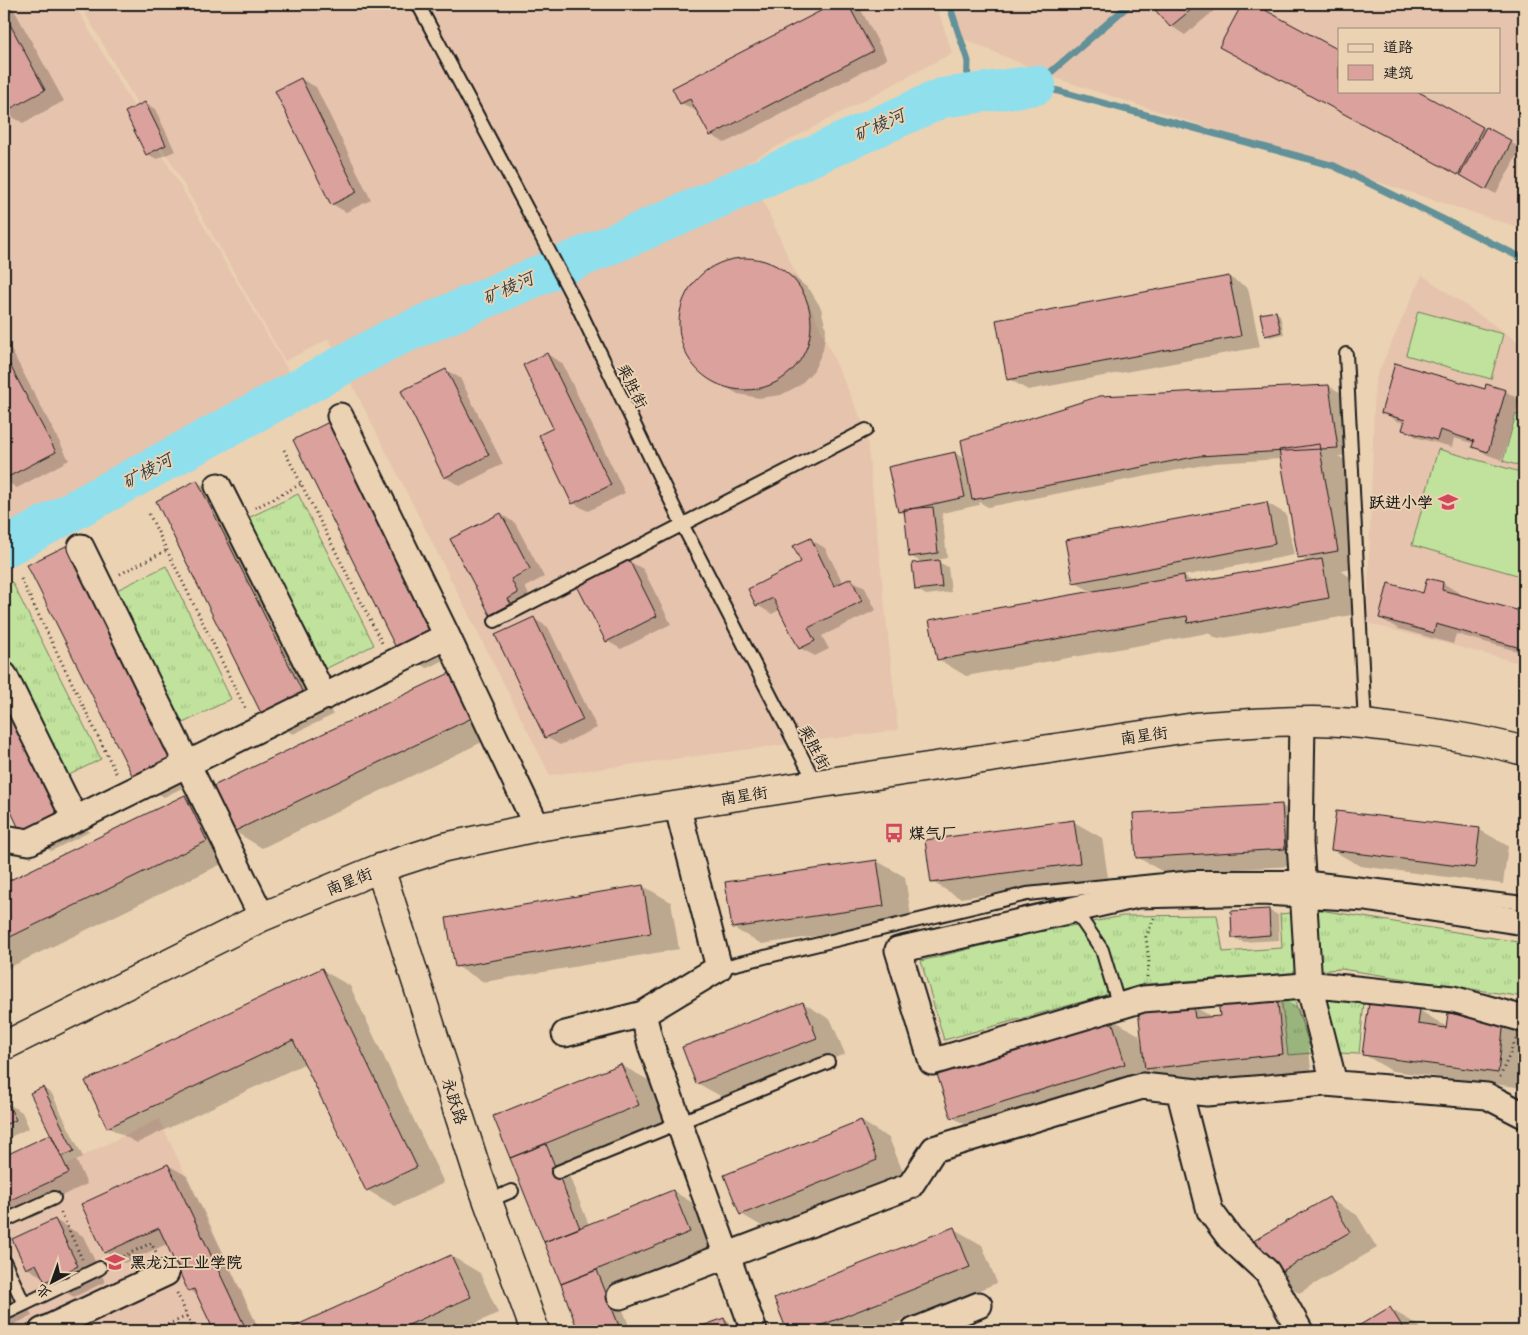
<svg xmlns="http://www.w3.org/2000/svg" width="1528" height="1335" viewBox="0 0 1528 1335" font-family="Mali,'LXGW WenKai TC',sans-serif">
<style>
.built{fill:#e6c3ac;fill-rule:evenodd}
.grass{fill:url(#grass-tufts);stroke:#6e7f5c}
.pitch{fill:#c0e29c;stroke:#6e7f5c}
.shadow{fill:#0003}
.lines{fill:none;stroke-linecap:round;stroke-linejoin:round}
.stream{stroke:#629199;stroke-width:7}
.river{stroke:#90dfed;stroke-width:40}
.building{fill:#dba19c;stroke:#1c1c1c}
.lane-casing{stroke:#1c1c1c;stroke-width:16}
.street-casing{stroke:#1c1c1c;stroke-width:29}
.secondary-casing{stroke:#1c1c1c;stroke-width:31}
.path{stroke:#1c1c1c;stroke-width:3;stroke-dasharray:1 4;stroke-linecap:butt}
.lane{stroke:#ebd2b3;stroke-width:12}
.street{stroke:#ebd2b3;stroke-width:25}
.secondary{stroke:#ebd2b3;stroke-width:28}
.labels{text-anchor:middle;stroke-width:4;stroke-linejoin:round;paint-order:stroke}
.street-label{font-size:16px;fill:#1c1c1c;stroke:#ebd2b3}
.poi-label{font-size:16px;font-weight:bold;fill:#1c1c1c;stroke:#ebd2b3;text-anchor:start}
.water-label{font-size:18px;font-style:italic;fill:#334346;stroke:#ebd2b3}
</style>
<defs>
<pattern id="grass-tufts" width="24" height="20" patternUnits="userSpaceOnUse" patternTransform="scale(1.25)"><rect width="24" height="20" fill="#c0e29c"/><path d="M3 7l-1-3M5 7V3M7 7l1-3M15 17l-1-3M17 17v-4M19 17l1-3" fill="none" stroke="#a4c186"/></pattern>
</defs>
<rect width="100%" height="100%" fill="#ebd2b3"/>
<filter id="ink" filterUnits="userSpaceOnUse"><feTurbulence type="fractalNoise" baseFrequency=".02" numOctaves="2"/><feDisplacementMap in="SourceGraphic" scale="10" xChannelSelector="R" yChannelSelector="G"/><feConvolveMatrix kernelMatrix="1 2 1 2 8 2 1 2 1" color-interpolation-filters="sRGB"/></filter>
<g filter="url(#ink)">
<path class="built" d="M4,4H74L296,384L4,528Z
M80,4H936L952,53L746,163L866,430L898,730L550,775L329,339L285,361Z
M953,4H1524V229L1058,79L964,39ZM1339,29H1499V91H1339Z
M1422,275L1524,346V664L1367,623L1375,380Z
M159,1119L259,1331H4V1194Z"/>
<path class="grass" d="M298,494L374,645L321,671L244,520Z
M166,566L231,699L181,724L115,591Z
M12,582L101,759L63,778L4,659V586Z
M1320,910L1524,943V997L1341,969L1146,984L944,1040L921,961L1029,934L1123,916L1217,915L1223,952L1282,948L1280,914Z
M1293,996L1312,1053L1288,1055L1281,997Z
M1334,997L1364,1002L1359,1054L1338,1053L1322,1007L1326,1001Z"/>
<path class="pitch" d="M1418,311L1503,334L1491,379L1406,355Z
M1516,414L1524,416V467L1503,461Z
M1438,449L1524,473V577L1412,545Z"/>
<path class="shadow" d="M4,4H11L64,101L23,123L4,112Z
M837,4H853L860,8L887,59L725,143L711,135L698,110L696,111L681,103L674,89Z
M1151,4H1222L1185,35L1171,26Z
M1244,4H1251L1339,51V91H1414L1521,148L1496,194L1221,47Z
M301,79L316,87L371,200L346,212L332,204Z
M145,103L155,109L175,151L157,159L147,154Z
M736,259L758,260L778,268L793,276L810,290L821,308L826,329L823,350L814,370L800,385L781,395L759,398L738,394L719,383L704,375L690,358L682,338L680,317L686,296L698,278L716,265Z
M1229,277L1248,288L1260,347L1028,390L1009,379Z
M1276,312L1280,315L1284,334L1270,337L1266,335Z
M4,336L69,460L17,488L4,480Z
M547,354L562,363L625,493L588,511L573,503L555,428Z
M446,370L460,378L503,464L460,486L445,477Z
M1329,386L1343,394L1351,455L1338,456L1347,461L1365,567L1341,571L1350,577L1357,614L1218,639L1208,633L966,676L938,659L1092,592L1074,582L1267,503L1286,514L1294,555L1183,576L1195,583L1309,563L1299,557L1282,459L1214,463L988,507L979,502V505L942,513L947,558L935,560L948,567L951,592L926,595L916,589L923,563L910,556L906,515L899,511L955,453L966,460Z
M1486,391H1505L1520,400L1502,460L1488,455L1474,447L1475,444L1454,438L1452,447L1418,438L1403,429L1405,423L1397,421L1382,412Z
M363,437L468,648L427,668L399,651Z
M197,482L226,498L333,715L293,734L265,718Z
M501,514L515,523L544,577L525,587L532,601L505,623L491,614Z
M810,539L825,548L843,583L851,579L865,588L876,610L822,636L829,649L815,656L800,648L781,609L772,614L757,605L803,563Z
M629,561L643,569L671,624L621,649L607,641Z
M1428,579L1443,583L1462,595V596L1524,614V653L1456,634L1453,644L1399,629L1380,618L1424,594Z
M534,619L548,627L597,728L560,745L546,737Z
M4,658L89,832L51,851L23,834L4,795Z
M482,688L503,732L262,848L234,831Z
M204,777L164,797L136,780Z
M185,797L213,813L234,858L4,970V885Z
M1282,806L1310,822L1312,865L1165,873L1137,857Z
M1074,822L1102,838L1108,878L960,898L932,882Z
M1480,830L1508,846L1503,884L1360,866L1332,850Z
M877,861L905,877L912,922L762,944L733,928Z
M643,886L671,902L679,949L484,982L456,966Z
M1268,910L1278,915L1279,940L1243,942L1233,937Z
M322,970L350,986L444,1183L395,1206L367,1190L306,1063L137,1143L108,1127Z
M1276,995L1305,1012L1311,1070L1174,1084L1149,1070L1153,1080L980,1133L952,1117L1110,1018L1139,1035L1142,1047L1193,1006L1214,1018L1221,1017Z
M803,1003L831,1020L845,1054L726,1099L697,1083Z
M1419,1010L1447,1027L1504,1022L1524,1034V1088L1392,1071L1363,1054Z
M621,1065L650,1081L667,1121L564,1163L589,1225L673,1191L701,1208L718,1248L615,1289L631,1331H580L495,1117Z
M43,1088L52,1094L83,1157L76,1160L87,1184L4,1223V1157L52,1135Z
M7,1103L22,1112L29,1128L4,1140V1105Z
M861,1121L889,1138L905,1177L770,1231L741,1214Z
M168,1165L187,1176L260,1331H215L198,1295L189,1290L167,1244L124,1263L105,1252Z
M1329,1199L1357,1215L1377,1248L1299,1293L1271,1277Z
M55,1220L83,1236L105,1282L74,1297L46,1281L44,1278L27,1268Z
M954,1229L982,1245L997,1283L875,1331H789L776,1299Z
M451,1256L480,1273L498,1313L458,1331H287Z
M4,1262L8,1264L32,1316L4,1329Z
M1390,1309L1418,1325L1422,1331H1352Z
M724,1319L744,1331H693Z"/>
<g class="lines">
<path class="stream" d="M949,4L968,61L967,95
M1036,85L1334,166L1524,259
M1036,85L1130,4"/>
<path class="river" d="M4,548L391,339L696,208L942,98L1036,85"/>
</g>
<path class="building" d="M834,4H848L873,51L710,136L690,99L680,104L672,88Z
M1150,4H1198L1170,27Z
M1242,4H1254L1339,50V91H1417L1483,127L1458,175L1219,47Z
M4,13L45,90L4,112Z
M301,78L357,192L331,205L275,91Z
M145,102L166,145L146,155L125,112Z
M1486,127L1512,141L1486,190L1460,175Z
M679 324a66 66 0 1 1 132 0a66 66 0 1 1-132 0Z
M1229,276L1241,336L1007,380L996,320Z
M1276,311L1281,332L1265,336L1260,314Z
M547,353L611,485L572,504L539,435L553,428L523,365Z
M4,354L56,452L4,479Z
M1395,363L1485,389L1486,384L1506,390L1488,452L1472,447L1474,441L1440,430L1437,440L1402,430L1405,420L1381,413Z
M446,369L489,455L444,478L401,391Z
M1329,385L1338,448L1199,456L972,500L961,440L1100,396Z
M335,419L440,632L398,652L293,440Z
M1319,444L1338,551L1298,558L1279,450Z
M955,452L965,497L898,512L888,467Z
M197,480L306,699L264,719L156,501Z
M1267,502L1275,544L1073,583L1065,540Z
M933,507L938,553L909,557L904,509Z
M501,513L530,569L511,579L518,593L508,599L511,604L490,615L450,539Z
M811,538L834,586L851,578L862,601L808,628L815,641L799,649L773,598L756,606L748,589L801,562L793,546Z
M68,545L176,761L135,781L27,565Z
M1322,559L1329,598L1188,623L1187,616L937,660L929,620L1184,575L1185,583Z
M629,560L657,616L606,642L577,586Z
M939,560L942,587L915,590L912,563Z
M1427,578L1443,582L1442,590L1524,612V649L1436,624L1434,633L1379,618L1388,583L1423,593Z
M534,617L583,720L545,738L495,635Z
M454,671L476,716L233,832L211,787Z
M4,698L61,816L22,835L4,797Z
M185,795L207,841L4,940V883Z
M1282,804L1285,849L1136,858L1133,813Z
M1336,811L1480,828L1475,868L1331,850Z
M1074,820L1080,863L931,883L925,840Z
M877,860L884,906L732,928L725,882Z
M643,885L651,933L455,967L446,918Z
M1269,909L1270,935L1232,938L1231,911Z
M322,968L417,1167L366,1191L293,1040L107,1128L85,1081Z
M1277,994L1283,1054L1145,1069L1138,1010L1193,1004L1195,1018L1220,1016L1218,1000Z
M803,1002L817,1038L696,1084L682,1047Z
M1369,1003L1420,1009L1418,1024L1446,1028L1448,1013L1504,1021L1498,1073L1362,1055Z
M1111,1017L1125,1064L951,1118L936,1071Z
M621,1064L639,1105L510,1158L493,1116Z
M43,1087L74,1151L62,1157L30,1093Z
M7,1102L16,1120L4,1125V1103Z
M861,1120L877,1160L740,1215L724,1175Z
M51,1134L69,1173L4,1203V1156Z
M546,1144L580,1228L544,1242L510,1158Z
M168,1164L247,1331H214L194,1289L188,1291L159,1228L104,1253L81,1204Z
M673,1190L690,1232L561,1284L544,1242Z
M1329,1197L1350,1232L1270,1278L1250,1243Z
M55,1219L78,1266L45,1282L36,1264L26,1269L12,1239Z
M954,1227L970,1267L807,1331H787L774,1298Z
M451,1255L471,1297L395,1331H284Z
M597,1270L621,1331H578L561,1284Z
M1390,1307L1405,1331H1350Z
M724,1318L729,1331H689Z"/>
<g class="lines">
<defs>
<path id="lane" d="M418,4L528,211L579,309L682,524L816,784
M1346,354L1365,724
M495,621L866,430
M1074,909L1102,950L1119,1006
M719,968L1027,894L1193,877H1302L1524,903
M558,1172L828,1062
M488,1201L512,1191
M4,1221L54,1198
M4,1261L24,1304
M4,1314L100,1268"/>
<path id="street" d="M340,416L447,636L537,827
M218,486L324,697
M81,547L262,917
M4,675L75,819
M1302,721L1300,843L1309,985L1334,1083
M4,838L29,842L447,636
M1524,922L1365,898L1263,892L1137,895L898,950L932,1062L1143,999L1316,985L1453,999L1524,1019
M643,1014L651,1045L754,1331
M565,1034L643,1014L719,968L677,805
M1179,1090L1210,1211L1230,1238L1267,1272L1300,1331
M620,1296L910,1186L934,1149L1142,1086L1207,1093L1325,1083L1487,1096L1524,1115
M42,1331L166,1273
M914,1331L979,1305"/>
<path id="secondary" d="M380,868L478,1174L535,1331
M4,1046L262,917L380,868L445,847L537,827L816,784L1195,727C1235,724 1274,721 1313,721C1344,721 1374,725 1404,729C1445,734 1485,740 1524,751"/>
</defs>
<use href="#lane" class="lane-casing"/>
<use href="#street" class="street-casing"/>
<use href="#secondary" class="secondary-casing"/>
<path class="path" d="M284,450L382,643
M255,508L301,484
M149,514L246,710
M120,574L167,550
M21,579L116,773
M1147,977L1149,963L1146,937L1154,918
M1500,1077L1516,1039
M61,1213L82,1259
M114,1261L151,1243L156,1252
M177,1293L194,1331
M154,1331L187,1316"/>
<use href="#lane" class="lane"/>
<use href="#street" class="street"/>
<use href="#secondary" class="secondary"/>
</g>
</g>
<defs>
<symbol id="school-bare" viewBox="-9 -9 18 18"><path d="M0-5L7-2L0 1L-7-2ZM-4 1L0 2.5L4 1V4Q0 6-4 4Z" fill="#d1495b" stroke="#ebd2b3" stroke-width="2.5" paint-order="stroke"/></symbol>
<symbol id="bus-bare" viewBox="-9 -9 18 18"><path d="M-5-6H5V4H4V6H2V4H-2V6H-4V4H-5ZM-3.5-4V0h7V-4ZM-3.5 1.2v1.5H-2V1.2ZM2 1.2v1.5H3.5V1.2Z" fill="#d1495b" stroke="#ebd2b3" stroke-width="2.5" paint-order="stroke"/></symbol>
<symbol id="university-bare" viewBox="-9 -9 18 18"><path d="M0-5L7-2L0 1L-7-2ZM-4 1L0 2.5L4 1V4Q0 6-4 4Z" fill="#d1495b" stroke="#ebd2b3" stroke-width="2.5" paint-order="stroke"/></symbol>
</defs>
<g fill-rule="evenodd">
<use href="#school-bare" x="1434" y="488" width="28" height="28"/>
<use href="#bus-bare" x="880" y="819" width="28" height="28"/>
<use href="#university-bare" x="101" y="1248" width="28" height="28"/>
</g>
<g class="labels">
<g class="street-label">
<text transform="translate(633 386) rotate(64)" y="6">乘胜街</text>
<text transform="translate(1144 735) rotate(-8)" y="6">南星街</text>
<text transform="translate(815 747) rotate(63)" y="6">乘胜街</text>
<text transform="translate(744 795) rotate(-9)" y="6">南星街</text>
<text transform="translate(349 881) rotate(-22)" y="6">南星街</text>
<text transform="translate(455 1101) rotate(72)" y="6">永跃路</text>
</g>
<g class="poi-label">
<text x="1433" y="508" text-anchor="end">跃进小学</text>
<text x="909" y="839">煤气厂</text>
<text x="130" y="1268">黑龙江工业学院</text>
</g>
<g class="water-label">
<text transform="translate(879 125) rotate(-24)" y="6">矿棱河</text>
<text transform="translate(508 288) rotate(-24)" y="6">矿棱河</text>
<text transform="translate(147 471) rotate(-28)" y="6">矿棱河</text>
</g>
</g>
<rect width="1528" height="1335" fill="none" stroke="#ebd2b3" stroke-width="20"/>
<rect x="10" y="10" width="1508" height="1315" fill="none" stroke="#1c1c1c" stroke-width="2" filter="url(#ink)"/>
<rect x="1338" y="28" width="162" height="65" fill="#ebd2b3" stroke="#988977"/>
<rect x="1348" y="44" width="25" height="8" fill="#ebd2b3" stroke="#988977"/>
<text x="1383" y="52" font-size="15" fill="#1c1c1c">道路</text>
<rect x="1348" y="65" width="25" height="15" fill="#dba19c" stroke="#988977"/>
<text x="1383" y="78" font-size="15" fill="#1c1c1c">建筑</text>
<g transform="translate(52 1282) rotate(221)" stroke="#ebd2b3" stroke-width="4" paint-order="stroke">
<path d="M0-4L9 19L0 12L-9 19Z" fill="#1c1c1c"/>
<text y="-8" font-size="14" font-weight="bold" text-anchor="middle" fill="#1c1c1c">北</text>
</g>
</svg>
